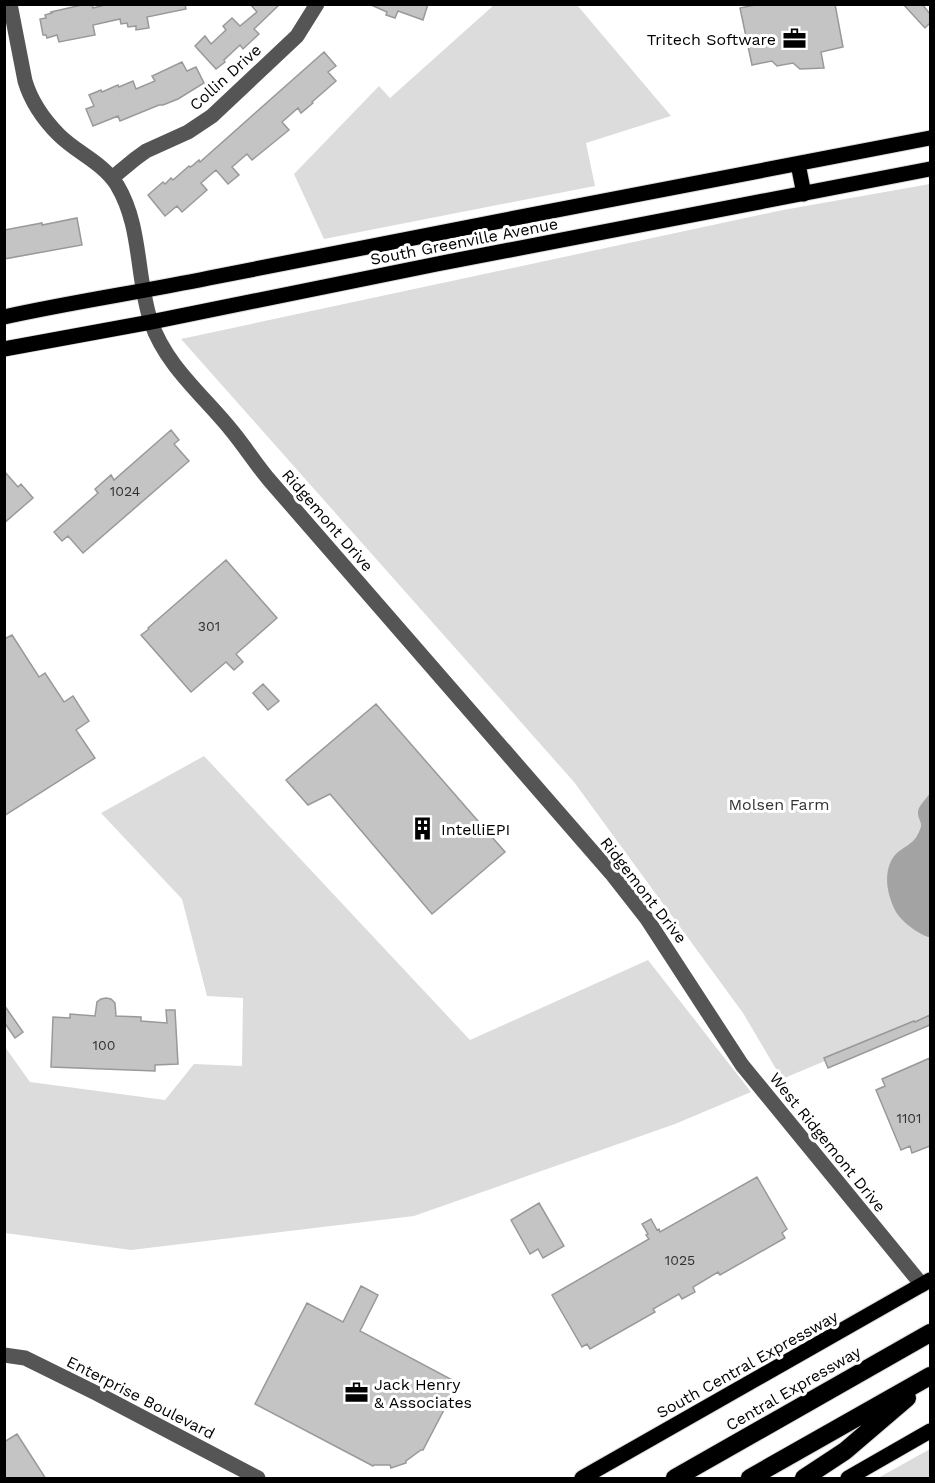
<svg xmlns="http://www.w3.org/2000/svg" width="935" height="1483" viewBox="0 0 935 1483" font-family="'Work Sans',sans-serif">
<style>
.green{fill:#dcdcdc}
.water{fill:#a3a3a3}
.building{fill:#c4c4c4;stroke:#999;stroke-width:1.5}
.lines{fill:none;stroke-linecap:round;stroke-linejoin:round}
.major-casing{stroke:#dbdbdb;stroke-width:17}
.highway-casing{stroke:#dbdbdb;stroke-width:20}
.minor{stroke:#555;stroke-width:15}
.major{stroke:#000;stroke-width:15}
.highway{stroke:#000;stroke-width:18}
.labels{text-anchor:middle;stroke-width:6;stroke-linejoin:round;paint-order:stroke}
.number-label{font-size:14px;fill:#313131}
.poi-label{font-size:16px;fill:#000;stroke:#fff;text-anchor:start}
.street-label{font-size:16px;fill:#000;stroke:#fff}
.park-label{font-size:16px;fill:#333;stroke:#fff}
</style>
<rect width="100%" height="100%" fill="#fff"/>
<path class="green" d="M494,5H577L671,116L586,143L595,186L324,239L294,174L379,86L390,98Z
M930,184V1017L782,1079L743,1013L574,782L181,339L783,210Z
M204,756L470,1040L648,960L751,1092L675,1124L414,1216L131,1250L5,1233V1047L30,1082L165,1100L194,1064L242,1066L243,998L207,996L182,899L101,813Z
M930,1449V1478H878Z"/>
<path class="water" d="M930,793V937H928C917,933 902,922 896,912C887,895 882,871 895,855C902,847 913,845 918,834C925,821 918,823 918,812C918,806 927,798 930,793Z"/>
<path class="building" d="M86,4H92L93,8L109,4H185L186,9L147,17L149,28L136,30V26L128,27L127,23L121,24L120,19L93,25L95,35L59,42L57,35L47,38L46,35H43L40,19L46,18L45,15L52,13L51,12Z
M250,4H280L254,29L259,34L243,49L240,45L224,60L225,62L216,69L195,46L205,36L211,44L226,30L223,26L232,18L240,26L257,12Z
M369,4H428L423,20L398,11L395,18L386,15L387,12Z
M760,4H835L843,47L821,52L824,68L800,69L793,63L777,66L772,61L752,65L740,8Z
M903,4H922L930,14V23L925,28Z
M324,52L336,66L328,72L336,81L312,102L313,103L301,113L298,108L282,122L289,130L252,160L247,154L232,167L239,175L228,184L216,170L201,183L207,190L182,212L177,206L165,216L148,195L163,182L165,184L171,178L173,180L189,166L190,167L192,166L199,160L200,162Z
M182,62L187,71L196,67L204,83L178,99L163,105H159L120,121L118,116L93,126L86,109L94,106L89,95L101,90L102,92L118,85L119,87L133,81L136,89L155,81L152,76Z
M77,218L82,245L4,259V230L42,223V225Z
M171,430L179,440L174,444L189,461L83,553L68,536L62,541L54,532L98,493L95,489L111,475L114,480Z
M4,471L18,487L21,484L33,498L4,523Z
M226,560L277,618L236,654L243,662L234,670L226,662L191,692L141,635L149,629L148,628Z
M12,635L39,677L45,673L64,702L73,696L89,721L76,730L95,758L4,816V639Z
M263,684L279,701L268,710L253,693Z
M376,704L505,852L432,914L330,794L308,805L286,780Z
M106,998L111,999L115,1003L116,1016L141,1017V1021L167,1023L166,1010H175L178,1064L155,1065V1071L51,1067L53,1017L70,1018V1014L95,1016L97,1002L101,999Z
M4,1005L23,1032L15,1038L4,1022Z
M930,1015V1025L828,1068L824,1058L914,1021L915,1022Z
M930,1058V1146L912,1153L910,1146L901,1150L876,1090L885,1086L882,1079Z
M757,1177L787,1229L782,1233L785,1238L720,1275L718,1272L693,1287L695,1292L682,1299L679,1294L653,1309L655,1312L590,1349L587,1344L582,1347L552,1295L649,1239L646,1235L648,1234L642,1224L651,1219L657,1230L659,1229L660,1232Z
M539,1203L564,1246L543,1258L538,1249L530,1254L511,1220Z
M361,1286L378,1295L360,1331L458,1383L423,1450H421L406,1461V1463L391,1468L390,1465H374L373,1466L255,1404L307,1303L343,1322Z
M17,1434L46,1479H4V1442Z"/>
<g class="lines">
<defs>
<path id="major" d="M798,164L804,194
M4,317C72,302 141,292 209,278C449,230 690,185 930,138
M4,349L151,322L437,264L930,169
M582,1478L930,1280
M848,1478L930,1431"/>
<path id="highway" d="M675,1478L930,1333
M750,1478L930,1376
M804,1478L845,1451L907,1398"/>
</defs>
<use href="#major" class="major-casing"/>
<use href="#highway" class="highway-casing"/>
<path class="minor" d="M10,4L25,81C31,101 44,120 59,135C77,153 102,162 117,185C142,226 136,278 151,322C166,366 204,396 232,431C246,448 257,466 271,482L611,873L647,919L742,1065L922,1285
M112,178L135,159L146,151L188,132L212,116L297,36L317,4
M4,1355L25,1358L98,1394L258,1478"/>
<use href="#major" class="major"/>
<use href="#highway" class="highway"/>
</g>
<defs>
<symbol id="office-bare" viewBox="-9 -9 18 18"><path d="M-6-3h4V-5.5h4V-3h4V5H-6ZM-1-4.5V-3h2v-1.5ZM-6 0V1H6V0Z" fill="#000" stroke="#fff" stroke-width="2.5" paint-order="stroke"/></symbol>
<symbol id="building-bare" viewBox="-9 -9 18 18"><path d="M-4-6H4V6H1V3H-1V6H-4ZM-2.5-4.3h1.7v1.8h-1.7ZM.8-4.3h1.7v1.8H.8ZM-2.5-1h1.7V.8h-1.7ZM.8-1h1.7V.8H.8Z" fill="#000" stroke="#fff" stroke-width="2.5" paint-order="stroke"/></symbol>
</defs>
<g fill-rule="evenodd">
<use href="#office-bare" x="778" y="22" width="33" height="33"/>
<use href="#building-bare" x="406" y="812" width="33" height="33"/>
<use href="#office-bare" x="340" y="1376" width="33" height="33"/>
</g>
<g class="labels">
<g class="number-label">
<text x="125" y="496">1024</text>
<text x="209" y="631">301</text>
<text x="104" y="1050">100</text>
<text x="909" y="1123">1101</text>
<text x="680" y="1265">1025</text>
</g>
<g class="poi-label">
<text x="776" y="45" text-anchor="end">Tritech Software</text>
<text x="441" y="835">IntelliEPI</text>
<text x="374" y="1390">Jack Henry<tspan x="374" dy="18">&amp; Associates</tspan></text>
</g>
<g class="street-label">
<text transform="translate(225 77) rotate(-42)" y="6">Collin Drive</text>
<text transform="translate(464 241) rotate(-11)" y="6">South Greenville Avenue</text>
<text transform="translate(328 520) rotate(49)" y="6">Ridgemont Drive</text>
<text transform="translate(644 890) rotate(52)" y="6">Ridgemont Drive</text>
<text transform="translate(828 1142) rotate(51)" y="6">West Ridgemont Drive</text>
<text transform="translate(747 1364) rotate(-29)" y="6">South Central Expressway</text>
<text transform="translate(793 1388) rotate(-30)" y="6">Central Expressway</text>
<text transform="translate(141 1397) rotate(27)" y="6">Enterprise Boulevard</text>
</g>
<g class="park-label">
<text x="779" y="810">Molsen Farm</text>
</g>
</g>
<rect width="935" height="1483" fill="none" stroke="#000000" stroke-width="12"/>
</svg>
